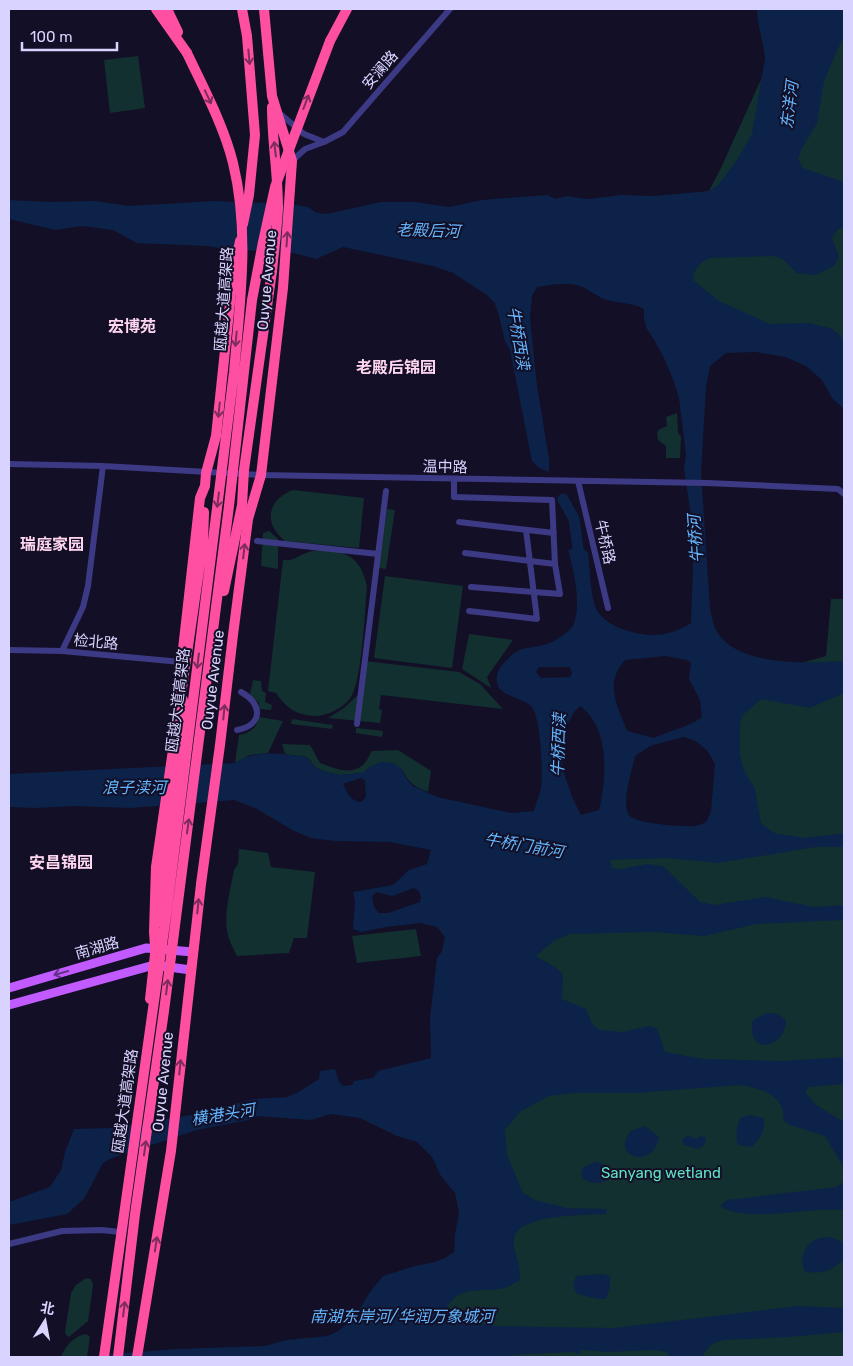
<svg xmlns="http://www.w3.org/2000/svg" width="853" height="1366" viewBox="0 0 853 1366" font-family="Rubik,'Noto Sans SC',sans-serif">
<style>
.green{fill:#12302f}
.water{fill:#0c2248;fill-rule:evenodd}
.lines{fill:none;stroke-linecap:round;stroke-linejoin:round}
.river{stroke:#0c2248;stroke-width:11}
.minor{stroke:#3d3a85;stroke-width:6}
.major{stroke:#c25bff;stroke-width:9}
.highway{stroke:#ff4fa3;stroke-width:10}
.highway-bridge{stroke:#ff4fa3;stroke-width:10}
.oneway{stroke:#7d2c5e}
.oneway2{stroke:#623188}
.labels{text-anchor:middle;stroke-width:4;stroke-linejoin:round;paint-order:stroke}
.street-label{font-size:15px;fill:#d9d4ff;stroke:#130f26}
.park-label{font-size:15px;fill:#5fe0c0;stroke:#130f26}
.water-label{font-size:16px;font-style:italic;fill:#62b6ff;stroke:#130f26}
.neighbourhood-label{font-size:16px;font-weight:bold;fill:#ffd6f0;stroke:#130f26}
</style>
<rect width="100%" height="100%" fill="#130f26"/>
<path class="green" d="M793,9H844V379L657,289L720,170Z
M138,56L145,108L110,113L104,60Z
M677,413L678,433L681,436L680,458H666V446L658,440L657,432L660,429L667,426L666,417Z
M293,490L364,498L359,548L285,541C263,523 267,500 293,490Z
M387,509L395,510L386,569L379,568Z
M269,531L278,539V569L261,566L263,533Z
M327,549C352,554 361,561 367,586C365,609 362,680 351,697C344,708 327,716 314,716C296,715 286,708 276,693L268,691L283,560C295,561 295,557 306,553C313,550 320,550 327,549Z
M385,576L463,586L452,668L374,658Z
M831,599H844V1357H411L475,1215L496,844L725,830L717,687L826,656Z
M469,634L513,640L487,677L491,688L462,669Z
M365,661L459,672L480,684L503,709L381,695L379,709L382,710L380,723L328,718L344,708L361,692Z
M253,680L261,681L262,691L266,693L265,702L272,705L271,710L259,709V703L250,695Z
M259,717L283,721L268,753L250,755L235,763L239,735C249,733 257,728 259,717Z
M292,719L333,725L332,729L291,724Z
M356,728L383,731L382,737L356,733Z
M282,744L310,745L320,763C334,768 350,776 363,765C367,762 369,755 372,751L398,750L431,771L428,792C414,787 408,782 402,769L371,766L363,773L339,775L320,770L314,766L307,757L285,754Z
M239,849L268,853L271,867L315,872L307,938H294L289,953L237,956C233,948 228,939 227,930C224,913 231,887 234,870L238,864Z
M416,929L421,956L357,963L352,936Z
M86,1278L91,1279L93,1285L88,1321L69,1337L66,1335L65,1332L71,1293L76,1285Z
M86,1334L90,1337L87,1357H61C65,1346 74,1336 86,1334Z"/>
<path class="water" d="M757,9H844V39L840,44L824,81L817,123L801,150L798,159L803,168L844,182V228L838,229L832,238L839,257L834,266L816,275L797,273L783,259L774,256L710,258C699,263 694,268 693,280L719,301L770,324L809,323L830,328L840,335L844,342V409L832,398L822,380L806,366L785,357L756,352L726,353L710,366L706,387L701,472L710,609C712,616 713,625 717,632C738,667 809,663 844,661V693L810,708L761,699L743,715L740,723V754L743,768L755,789L761,823L774,833L805,838L844,833V847H816L719,863L667,858L610,860L612,868L620,869L647,864L663,866L700,902L715,905L765,897L814,907L844,905V920L756,924L704,936L654,932L570,934L555,940L536,956L558,969L563,975L562,999L586,1009L592,1024L599,1030L623,1032L649,1026L657,1028L665,1052L704,1059L782,1061L844,1057V1084L809,1087L805,1092L816,1105L844,1122V1168L825,1136L790,1125L784,1121C783,1116 783,1108 780,1104C772,1091 754,1087 740,1085L636,1093H574L549,1096L521,1111L505,1130L507,1155L523,1193L535,1200L567,1208L607,1209L606,1214C587,1215 517,1214 514,1239C512,1253 523,1266 519,1281C514,1283 509,1287 504,1288C477,1294 457,1282 443,1315L449,1320L499,1326L615,1328L797,1306L844,1308V1332L788,1337L724,1340L712,1344L701,1357H670L666,1352L655,1350L609,1352L582,1350L578,1355L575,1352L526,1354L492,1357H100L101,1355L176,1349L265,1346L286,1340L328,1336L338,1331L354,1318L370,1292L383,1276L415,1266L435,1262L445,1258L454,1252L455,1234L459,1213L455,1193L441,1176L432,1157L417,1142L397,1136L360,1118L331,1114L311,1120L258,1116L249,1120L197,1130L112,1158L103,1163L84,1199L67,1214L9,1225V1202L50,1187L61,1170L65,1152L74,1129L111,1128L191,1115L254,1099L287,1097L297,1093L319,1079L320,1071L335,1069L339,1082L343,1086L352,1085L354,1081L373,1078L378,1071L431,1058L430,1018L437,958L442,951L445,937L437,927L420,923L386,927L362,932L353,929L355,901L353,892L393,885L409,870L427,864L431,850L390,842L335,841L311,838L292,830L257,809L234,800L130,808L75,806L34,808L9,807V774L235,763C256,749 283,754 307,757L314,766L320,770L339,775L363,773L371,766L381,762L393,763L402,769L406,778L413,786L437,797L511,813L534,811C536,803 539,796 541,789C543,774 541,716 531,706C520,695 490,697 498,672C499,669 502,665 504,663C521,642 532,651 552,642C558,639 570,631 573,626C582,605 574,571 568,550L578,547L588,552C590,569 590,590 595,606C602,626 633,634 651,635C664,636 680,630 691,623L693,562L692,522L684,469L686,454L679,398L673,379L664,358L653,338L647,329L644,319V309C632,302 621,304 607,300C597,297 589,289 579,286C569,282 548,285 537,287L532,296L530,318L537,385L549,459V472L539,468L532,461L510,350L505,341L498,312L494,302L487,295L453,273L433,266L343,247L316,259L294,253L227,249L206,246L137,243L113,230L82,226L55,230L9,219V200L48,202L96,201L129,206L214,201L290,204L308,207L317,213L327,214L381,202H415L449,207L482,200L547,195L556,199L566,196L587,199L622,195L654,196L709,191L718,185L737,160L752,134L765,59C764,42 757,26 757,9ZM665,656L687,660L691,663L689,679L700,700L702,717C693,725 667,732 654,738L627,731C617,704 604,684 625,660ZM539,667H570L572,673L570,677L541,678L536,672ZM580,706C610,728 607,778 599,810L581,815L572,797L562,767L567,725L574,712ZM683,737L694,740L707,750L715,764L711,811L707,821C704,823 700,825 696,826C685,827 632,824 628,814C622,799 632,771 635,756L650,746ZM361,778L365,780L366,797L361,802C351,802 347,792 343,784ZM414,888L419,891L421,898L420,902L388,913H379L374,907L372,897L376,892L392,896Z
M767,1013L778,1014L786,1020C786,1049 745,1057 753,1020Z
M750,1115L764,1118C765,1130 760,1141 751,1147L738,1145C735,1136 737,1127 740,1118Z
M645,1126L659,1137C658,1143 656,1148 652,1152C643,1161 624,1158 625,1143C625,1139 629,1135 630,1131Z
M688,1135L696,1139L700,1136L706,1138L705,1144L699,1149L684,1145L682,1140Z
M597,1162L609,1167L611,1177C602,1185 592,1185 582,1178C579,1167 588,1164 597,1162Z
M844,1181V1210C812,1206 746,1224 720,1206L727,1200L837,1187Z
M829,1237L844,1242V1258C834,1271 821,1274 805,1272C799,1260 804,1244 817,1239C820,1238 826,1237 829,1237Z
M601,1274L610,1276V1287L606,1299H599L577,1294L573,1286L576,1276Z"/>
<g class="lines">
<path class="river" d="M563,499L574,519L580,562"/>
<path class="minor" d="M278,112L304,134L324,142L305,149L292,161
M324,142L343,132L450,9
M9,464L103,466L261,475L707,483L838,489L844,494
M454,479V497L552,500L555,564L465,553
M578,481L608,608
M459,522L554,533
M257,541L378,554
M471,587L560,594L555,564
M469,611L537,619L526,530
M9,650L62,651L181,662
M62,651L83,607L88,586L103,466
M357,724L386,491
M237,730C263,725 263,704 241,692
M9,1244L62,1231L102,1230L120,1232"/>
<path class="major" d="M9,988L146,948L193,952
M9,1005L154,965L191,970"/>
<path class="highway" d="M156,9L187,53
M167,9L178,32
M242,9L247,36L255,135L249,195L243,224
M330,41L347,9
M272,107C272,141 278,174 278,208C277,229 274,250 272,271
M203,543L204,512
M182,658L200,498L205,486L206,473L216,436L233,274L240,241
M159,922L162,877L184,718L183,700
M150,999L155,954
M137,1357L171,1151L201,884L220,745L233,635L248,519L261,475L283,288L292,161L272,96L264,9"/>
<path class="highway-bridge" d="M224,591L242,505L244,470L272,271
M156,961L154,932L156,867L203,543
M104,1357L167,909L234,372C240,302 250,232 233,163C224,126 203,87 187,53
M118,1357L135,1214L164,1011L229,506L252,300L263,242L275,187L330,41"/>
</g>
<defs><path id="oneway-shaft" d="M-6 0H5M1.5-3L5.5 0L1.5 3" fill="none" stroke-width="1.6" stroke-linecap="round" stroke-linejoin="round" transform="scale(1.25)"/></defs>
<g class="oneway">
<use href="#oneway-shaft" transform="translate(249 57) rotate(85)"/>
<use href="#oneway-shaft" transform="translate(208 97) rotate(65)"/>
<use href="#oneway-shaft" transform="translate(306 102) rotate(-69)"/>
<use href="#oneway-shaft" transform="translate(275 149) rotate(-97)"/>
<use href="#oneway-shaft" transform="translate(287 239) rotate(-86)"/>
<use href="#oneway-shaft" transform="translate(236 339) rotate(95)"/>
<use href="#oneway-shaft" transform="translate(219 410) rotate(96)"/>
<use href="#oneway-shaft" transform="translate(218 500) rotate(97)"/>
<use href="#oneway-shaft" transform="translate(244 551) rotate(-83)"/>
<use href="#oneway-shaft" transform="translate(198 661) rotate(97)"/>
<use href="#oneway-shaft" transform="translate(224 712) rotate(-84)"/>
<use href="#oneway-shaft" transform="translate(188 826) rotate(-82)"/>
<use href="#oneway-shaft" transform="translate(198 906) rotate(-84)"/>
<use href="#oneway-shaft" transform="translate(167 987) rotate(-83)"/>
<use href="#oneway-shaft" transform="translate(180 1067) rotate(-84)"/>
<use href="#oneway-shaft" transform="translate(145 1148) rotate(-82)"/>
<use href="#oneway-shaft" transform="translate(156 1244) rotate(-81)"/>
<use href="#oneway-shaft" transform="translate(124 1309) rotate(-83)"/>
</g>
<use class="oneway2" href="#oneway-shaft" transform="translate(61 973) rotate(164)"/>
<g class="labels">
<g class="street-label">
<text transform="translate(380 70) rotate(-49)" y="5">安澜路</text>
<text transform="translate(267 280) rotate(-85)" y="5">Ouyue Avenue</text>
<text transform="translate(224 299) rotate(-86)" y="5">瓯越大道高架路</text>
<text transform="translate(445 467) rotate(1)" y="5">温中路</text>
<text transform="translate(605 542) rotate(77)" y="5">牛桥路</text>
<text transform="translate(96 642) rotate(5)" y="5">检北路</text>
<text transform="translate(213 680) rotate(-83)" y="5">Ouyue Avenue</text>
<text transform="translate(178 700) rotate(-83)" y="5">瓯越大道高架路</text>
<text transform="translate(97 948) rotate(-16)" y="5">南湖路</text>
<text transform="translate(163 1082) rotate(-84)" y="5">Ouyue Avenue</text>
<text transform="translate(125 1101) rotate(-82)" y="5">瓯越大道高架路</text>
</g>
<g class="park-label">
<text x="661" y="1178">Sanyang wetland</text>
</g>
<g class="water-label">
<text transform="translate(789 105) rotate(-83)" y="6">东洋河</text>
<text transform="translate(428 230) rotate(2)" y="6">老殿后河</text>
<text transform="translate(519 338) rotate(80)" y="6">牛桥西渎</text>
<text transform="translate(695 539) rotate(-94)" y="6">牛桥河</text>
<text transform="translate(558 745) rotate(-88)" y="6">牛桥西渎</text>
<text x="134" y="793">浪子渎河</text>
<text transform="translate(524 845) rotate(10)" y="6">牛桥门前河</text>
<text transform="translate(223 1114) rotate(-9)" y="6">横港头河</text>
<text x="402" y="1322">南湖东岸河/华润万象城河</text>
</g>
<g class="neighbourhood-label">
<text x="132" y="332">宏博苑</text>
<text x="396" y="373">老殿后锦园</text>
<text x="52" y="550">瑞庭家园</text>
<text x="61" y="868">安昌锦园</text>
</g>
</g>
<rect width="853" height="1366" fill="none" stroke="#d9d4ff" stroke-width="20"/>
<g transform="translate(45 1321) rotate(11)" stroke="#130f26" stroke-width="4" paint-order="stroke">
<path d="M0-4L9 19L0 12L-9 19Z" fill="#d9d4ff"/>
<text y="-8" font-size="14" font-weight="bold" text-anchor="middle" fill="#d9d4ff">北</text>
</g>
<path d="M22 42v8h95v-8" fill="none" stroke="#d9d4ff" stroke-width="2.5"/>
<text x="30" y="42" font-size="15" fill="#d9d4ff" stroke="#130f26" stroke-width="4" paint-order="stroke">100 m</text>
</svg>
